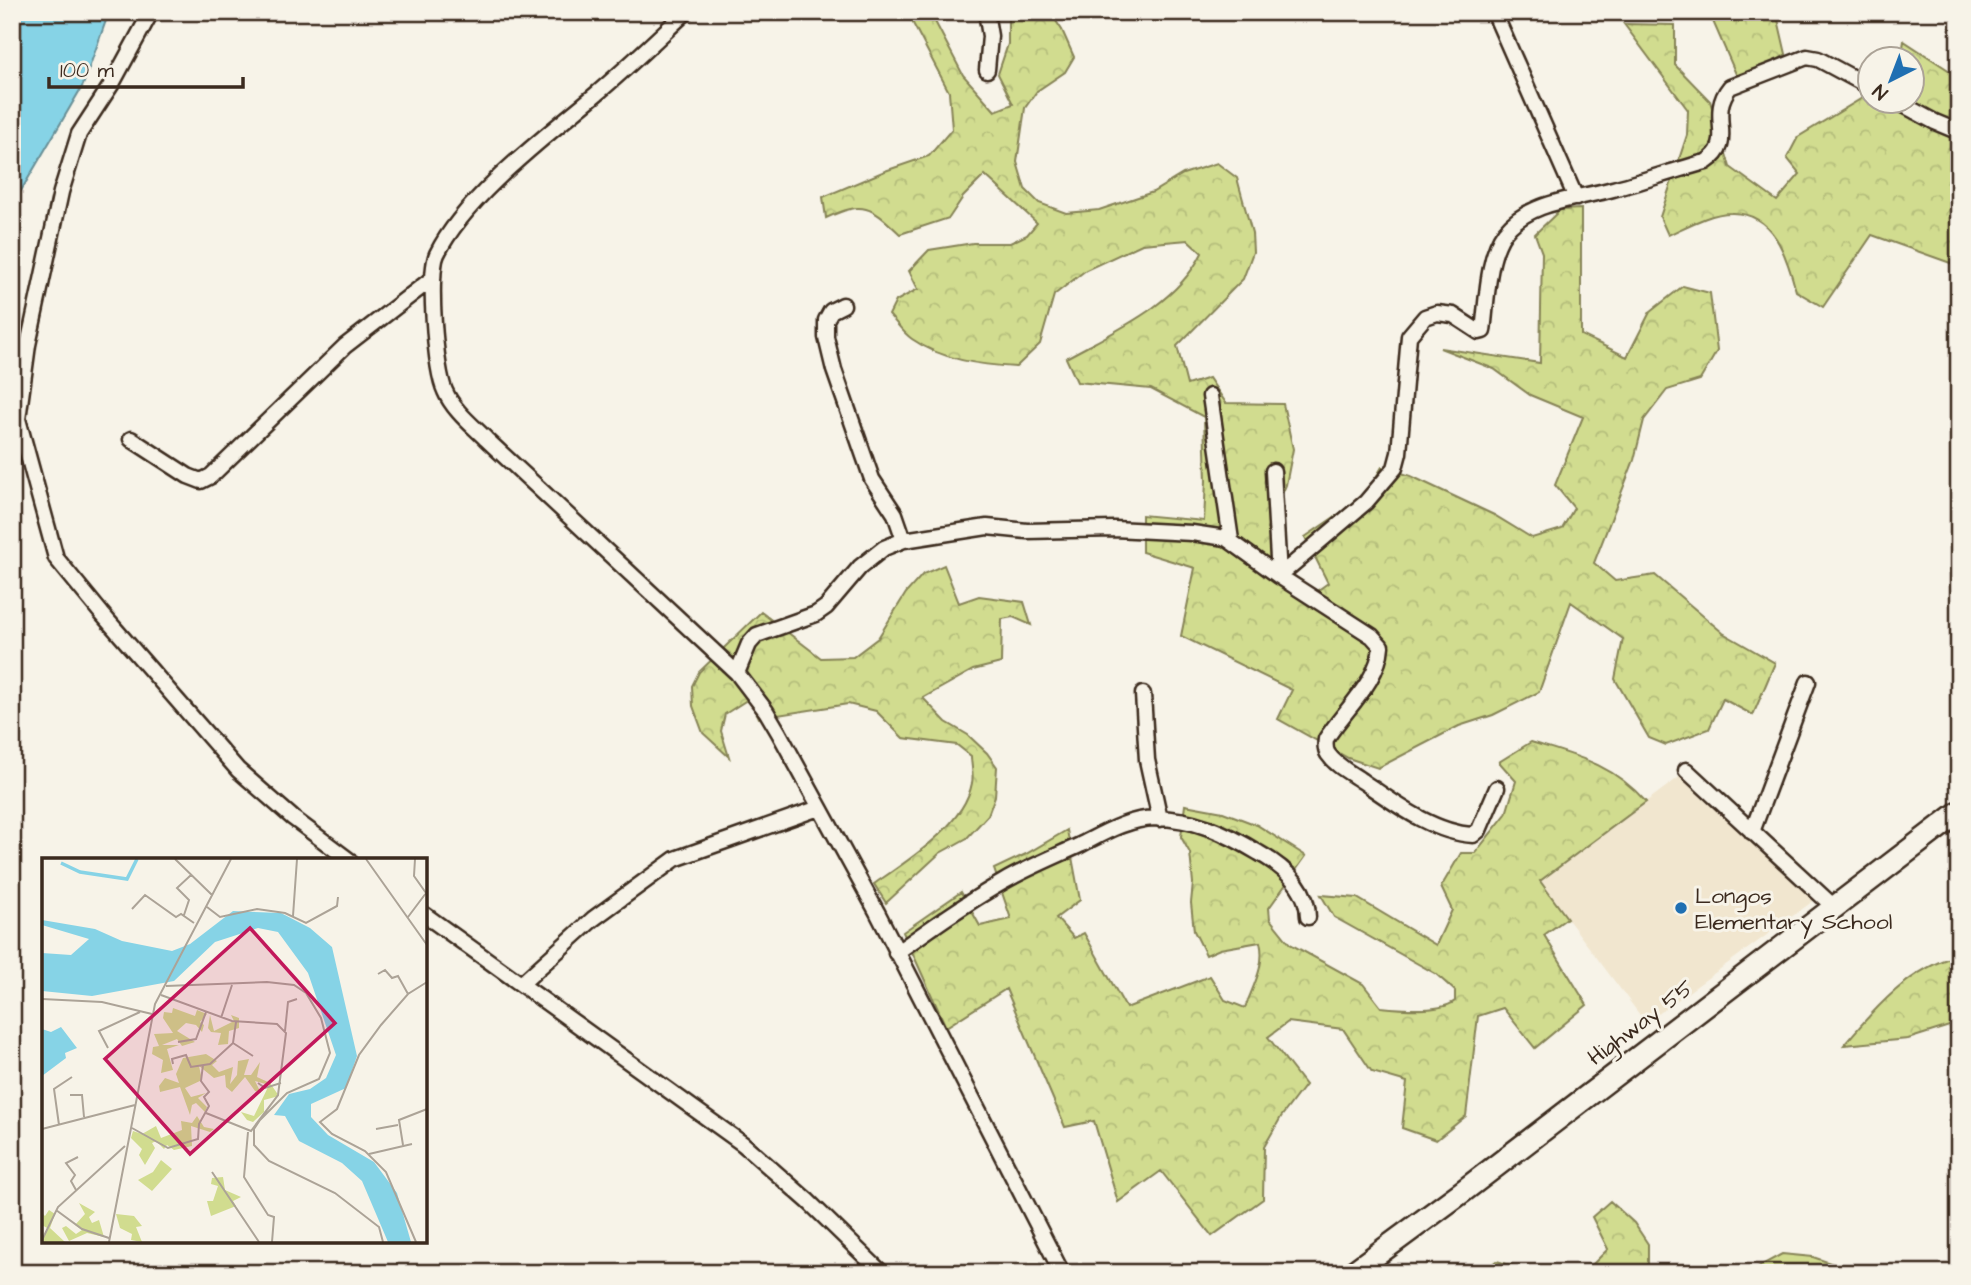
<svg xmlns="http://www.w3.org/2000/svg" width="1971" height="1285" viewBox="0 0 1971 1285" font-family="'Architects Daughter',sans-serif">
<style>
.built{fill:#f1e6cf}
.forest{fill:url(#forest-crowns);stroke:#868356;stroke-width:2}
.water{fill:#86d3e6;stroke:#688f96;stroke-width:2}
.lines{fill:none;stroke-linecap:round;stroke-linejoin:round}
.minor-casing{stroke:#3b2a1e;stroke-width:19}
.highway-casing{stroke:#3b2a1e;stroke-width:26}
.minor{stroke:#f7f3e8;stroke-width:14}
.highway{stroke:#f7f3e8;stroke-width:21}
.poi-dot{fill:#1f6fb2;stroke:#f7f3e8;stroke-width:2.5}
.labels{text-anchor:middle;stroke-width:6;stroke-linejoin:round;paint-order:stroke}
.poi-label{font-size:23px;fill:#3b2a1e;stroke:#f7f3e8;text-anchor:start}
.street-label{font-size:23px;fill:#3b2a1e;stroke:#f7f3e8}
.inset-river{fill:none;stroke:#86d3e6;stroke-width:3.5}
.inset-road{fill:none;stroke:#aca397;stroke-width:2}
.view{fill:#c2185b;fill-opacity:0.15;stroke:#c2185b;stroke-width:3.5}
.inset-edge{fill:none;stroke:#3b2a1e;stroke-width:3.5}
</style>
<defs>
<pattern id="forest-crowns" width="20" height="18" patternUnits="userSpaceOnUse" patternTransform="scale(1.75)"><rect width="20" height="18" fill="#d1dc8f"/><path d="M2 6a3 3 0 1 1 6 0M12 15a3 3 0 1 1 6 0" fill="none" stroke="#b4bd7b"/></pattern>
</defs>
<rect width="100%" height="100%" fill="#f7f3e8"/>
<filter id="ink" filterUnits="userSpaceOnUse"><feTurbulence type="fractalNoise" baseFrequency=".0143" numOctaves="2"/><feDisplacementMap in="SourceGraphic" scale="14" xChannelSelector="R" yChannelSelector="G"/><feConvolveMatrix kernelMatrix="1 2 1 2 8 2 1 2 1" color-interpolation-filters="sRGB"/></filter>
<g filter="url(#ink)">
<path class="built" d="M1682,775L1816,899L1646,1023L1539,881Z"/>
<path class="forest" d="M907,12H930L963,75L995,111L1013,104L998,74L1008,44V12H1050L1062,30L1074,57L1065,72L1037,91L1025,108L1017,162L1025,189L1039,203L1066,213L1099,210L1153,192L1183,174L1217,163L1237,178L1252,233L1253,252L1243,279L1177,346L1187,385L1209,378L1226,403L1283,404L1293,449L1286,485L1267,529L1287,576L1314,593L1328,583L1305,537L1365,496L1382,467L1411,476L1494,515L1532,538L1562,529L1574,508L1555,485L1583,417L1530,395L1494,369L1440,348L1540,363L1542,253L1535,234L1560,210L1581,209V335L1627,357L1650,312L1683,286L1710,293L1717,351L1700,380L1667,390L1644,420L1634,460L1594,563L1615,581L1655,575L1723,633L1775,663L1753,715L1723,699L1709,729L1666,745L1649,738L1615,679L1623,639L1571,602L1539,692L1493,715L1459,726L1378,768L1348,758L1278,719L1292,690L1181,636L1195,568L1142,552V515L1204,521L1206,481L1204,417L1151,389L1077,382L1066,358C1115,331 1176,305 1202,253L1188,240L1142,244L1086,270L1054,295L1040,344L1016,367C980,365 942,360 912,339C903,333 896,322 889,315L896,301L918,289L909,271L929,250L973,243H1010L1027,235L1037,223L985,175L963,197L949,218L900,234C871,207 865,200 826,218L823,197L885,171L929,156L952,129L949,92Z
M1777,15L1786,54L1742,88L1712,19Z
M1624,24L1675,25V65L1710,101L1730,167L1777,201L1800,174L1787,158L1798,137L1869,94L1870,102H1912V60L1901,59L1904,41L1959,77V266L1872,235L1823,307L1796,291C1787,257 1774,212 1731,213C1710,213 1686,227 1668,235L1660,217L1687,135L1688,110Z
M944,565L959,603L979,596L1024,602L1031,625L1013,617L1002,619L1001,663L973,670L923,698L946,722L968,735L987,753L997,767L995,796L988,815L967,838L940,853L886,903L874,884C907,861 964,826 972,783C974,775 971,764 971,756L957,745L903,738L876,711L848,704L759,718L750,698L725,714L721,731L729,757L703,733L693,706L692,686L699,672L761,612L821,658L853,657L878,638L906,593L923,574Z
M1531,742C1577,756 1613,764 1646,802L1540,881L1567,918L1544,935L1587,1005L1535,1048L1503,1008L1478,1016L1466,1116L1436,1140L1402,1128L1407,1082L1372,1072L1343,1029L1288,1022L1268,1037L1305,1085L1281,1117L1264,1147L1263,1199L1212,1236L1161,1171L1118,1202L1094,1121L1065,1127L1006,989L946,1027L903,932L961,892L980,926L1011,919L994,869L1026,854L1067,830L1080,900L1056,918L1074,938L1084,933L1126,1008L1210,976L1225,1000L1245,1008C1253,986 1266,965 1260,942L1220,949L1206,955L1194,931L1191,903L1193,883L1190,853L1181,837L1185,805L1223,812L1257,825L1306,856L1269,908L1270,919L1290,944L1363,984L1381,1007C1400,1009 1440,1013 1455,1001V991L1436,974L1334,917L1321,895L1357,898L1436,945L1452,910L1441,887L1461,853H1475L1506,814L1516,781L1499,762Z
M1959,955V1023L1908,1039L1844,1045C1875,1008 1910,968 1959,955Z
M1610,1201L1634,1223L1648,1244V1273H1578L1586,1271L1608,1249L1592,1217Z
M1782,1254L1813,1257L1859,1273H1758V1267Z
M1496,1261H1497L1536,1273H1483Z"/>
<path class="water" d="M12,12H109L83,85L12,206Z"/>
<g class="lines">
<defs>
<path id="minor" d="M151,12L113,82L79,134L61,192L28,345L18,419L56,558L102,614L238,770L293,818L349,860
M686,12C656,40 626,69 595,95C546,136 465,197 437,254C428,273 435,370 445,391C453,410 472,425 486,439L737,673L766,711L779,733L877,912L1062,1273
M986,12L990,36L987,70
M1494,12L1576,198
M1898,102L1935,122L1959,132
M843,305L831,311L826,320V337L834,370L872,479L895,514L904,540
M1210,396L1231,540
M131,439L188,476L201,481L211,476L345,346L433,278
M1273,471L1279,576
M1279,576L1366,502L1395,468L1399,453L1409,336L1425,317L1437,313L1453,315L1479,332L1483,331C1487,302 1487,256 1505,232C1529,201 1578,199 1613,189C1644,181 1675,170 1706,162C1738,142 1706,116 1730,87L1807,57L1818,59L1870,87
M737,673L749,644L757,635L816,614L826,607L860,567L884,548L904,540L987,527L1027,531L1114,529L1192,533L1226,538L1279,576L1372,636L1381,646C1379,681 1344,710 1326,739C1325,745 1325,749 1328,754C1336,766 1351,773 1362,781C1393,802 1433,833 1473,835L1479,830L1497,788
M1143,694L1147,760L1160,819
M1686,770L1835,908
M1752,832L1808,682
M425,915L743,1144L808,1201L882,1273
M896,953C931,928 966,903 1003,882C1027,868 1054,857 1080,845C1104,833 1127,819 1155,818C1194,818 1226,833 1259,853C1284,867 1308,887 1308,917
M521,984L593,919L675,859L819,808"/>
<path id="highway" d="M1352,1273L1462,1192L1959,812"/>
</defs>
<use href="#minor" class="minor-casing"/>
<use href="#highway" class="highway-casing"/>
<use href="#minor" class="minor"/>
<use href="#highway" class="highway"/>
</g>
</g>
<circle class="poi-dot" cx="1681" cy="908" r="7"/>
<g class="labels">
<g class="poi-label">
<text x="1695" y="903">Longos<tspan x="1695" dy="26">Elementary School</tspan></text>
</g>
<g class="street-label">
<text transform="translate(1640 1022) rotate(-37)" y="8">Highway 55</text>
</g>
</g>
<g transform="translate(42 858)">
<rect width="385" height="385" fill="#f7f3e8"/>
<path d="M131,150L153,158L155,152L165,156L158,164L162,167L160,174L154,167L144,165L135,173L153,184L140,188L135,181L120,187H137L125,191L131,212L119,215L121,202L110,196L111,189L117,188L112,176L131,175L121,160L122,154L130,155ZM168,157L172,173L192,163L189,157L197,160V170L187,173L186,186L176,187L179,175L169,174L166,170ZM164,196L175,203L170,207L177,214L191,209L188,226L195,217L196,203L207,201L202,217H209L218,204L215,219L228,225L237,238L222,242V254L211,264L205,262L199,254L212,258L227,227L213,223L219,235L213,233L203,219L190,234L184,229L183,217L172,220L157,208L160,222L143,230L149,239L164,235L156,240L165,249L163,254L154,245L150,247L148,257L138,229L118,234L117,228L123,220L137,225L134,216L141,200ZM155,258L162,269L172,271L168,274L149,268L150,288L132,292L125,287L122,291L114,283L110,285L113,290L103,307L97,297L100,291L89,280L91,273L100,276L114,268L119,280L140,272L139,263L150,265ZM119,302L130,311L110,333L96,322L111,314ZM181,319L183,332L199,339L191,343L194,348L169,358L165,343H171L176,328L169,326L170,320ZM37,345L53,354L47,359L50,365L57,362L62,379L45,375L27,383L20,370L24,368L34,376L40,372L33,367L43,356ZM7,352L13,356L8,370L23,384H0L5,370L0,367V355L3,358ZM74,356L92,358L100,368L94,369L100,384L89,382L90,376L78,370Z" fill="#d1dc8f"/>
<path d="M191,53L239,55L268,70L290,89L315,198L304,230L269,246V259L286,277L332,304L355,335L369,384H346L320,323L300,305L257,283L243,258L232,257L247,236L268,231L284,220L294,197L266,115L236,74L216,70L173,84L132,123L50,138L0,133V95L29,97L47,81L0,67V62L53,71L80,83L130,93L148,86ZM19,169L35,190L23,195L24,200L0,218V171L9,174Z" fill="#86d3e6"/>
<path class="inset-river" d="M19,5L38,14L85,21L95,1"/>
<path class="inset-road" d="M133,1L170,37M324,1L385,87M165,49L178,59L215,51L243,55L264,65L295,48L296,39M90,51L103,37L134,59L139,56L152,65M142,57L147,42L135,30L149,17M251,58L255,1M366,59L384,35L372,18L373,1M336,116L343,112L350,120L356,118L366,136M124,128L225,124L252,127L264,135L279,160L288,195L277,221L245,235L218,262L212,271V287L227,303L293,335L337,369L341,384M119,137L190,163L235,166L244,175L236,237L209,273L164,255M0,141L60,144L110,156M179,160L190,127M243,173L246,144L255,141M136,184L154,181L164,154M191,185L211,198M66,190L57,173L98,154M131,206L130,201L144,197L149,209L168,206L191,185L194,164M216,225L223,230L239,225M28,237H40L42,259M17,267L12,231L30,219M90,270L126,290L156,281L157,266L167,248L162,239L167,234L159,223L161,207M0,271L93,247M334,271L356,267M206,274L202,319L226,357L232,359L230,384M361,287L357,262L385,251M327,296L370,286M170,314L217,384M34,332L29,323L33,317L24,305L36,299M14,352L40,371L67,380M0,382L16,349L83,288M67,384L113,146L189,1M374,384L344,314L323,293L290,276L278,264L295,251L317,197L339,167L366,136L385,124"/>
<path class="view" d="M208,70L293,165L148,296L63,201Z"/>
<rect width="385" height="385" class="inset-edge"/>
</g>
<rect width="1971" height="1285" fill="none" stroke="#f7f3e8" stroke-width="42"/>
<rect x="21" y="21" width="1929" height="1243" fill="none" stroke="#3b2a1e" stroke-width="2.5" filter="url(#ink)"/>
<g transform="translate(1891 80) rotate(222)"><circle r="33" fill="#f7f3e8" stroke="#aca397" stroke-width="2"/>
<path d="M0-5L12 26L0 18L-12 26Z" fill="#1f6fb2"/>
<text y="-10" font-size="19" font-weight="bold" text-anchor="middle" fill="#3b2a1e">N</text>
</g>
<path d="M49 77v10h194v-10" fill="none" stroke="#3b2a1e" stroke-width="3.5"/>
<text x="60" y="77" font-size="21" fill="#3b2a1e" stroke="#f7f3e8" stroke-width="5" paint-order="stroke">100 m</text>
</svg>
